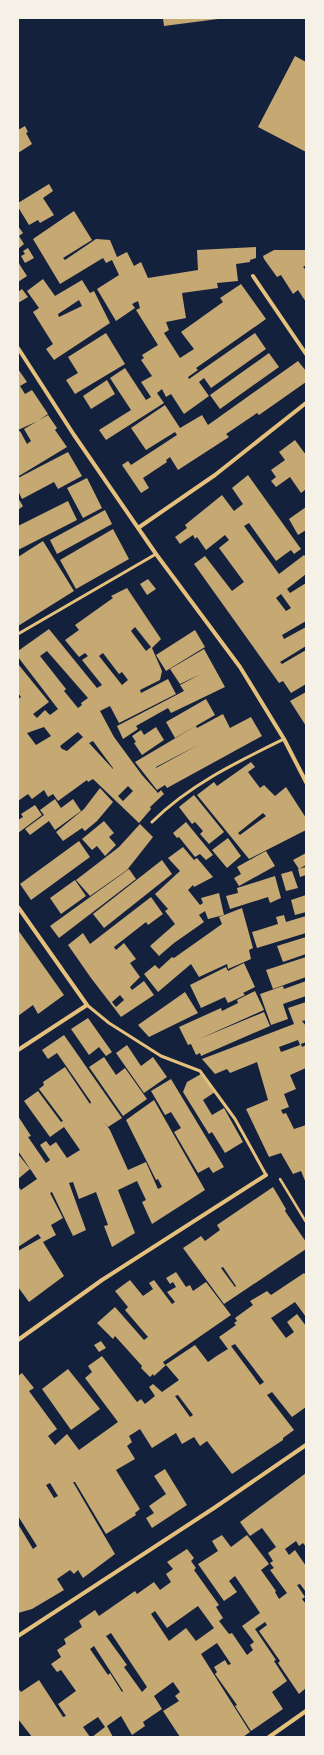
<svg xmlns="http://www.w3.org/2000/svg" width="324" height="1755" viewBox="0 0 324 1755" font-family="Raleway,sans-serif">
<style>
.building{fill:#c6a872;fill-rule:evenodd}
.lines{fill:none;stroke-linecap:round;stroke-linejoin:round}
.path{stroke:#e5c07b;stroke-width:2.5}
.service{stroke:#e5c07b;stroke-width:3}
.minor{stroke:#e5c07b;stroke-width:4}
</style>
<rect width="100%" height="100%" fill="#14213d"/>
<path class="building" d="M163,18H218V19L164,26Z
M295,56L306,62V152L258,127Z
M25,126L28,132L26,133L32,144L18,153V130Z
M49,184L53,191L43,198L54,215L40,223L38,220L29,225L18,207V203Z
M74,211L92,240L63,258L65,260L96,239L110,240L117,257L127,252L134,266L141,262L148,278L198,270L197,250L256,247V258L250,260V262L236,264L238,281L217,283L218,288L182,293L186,318L166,322L169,330L164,333L180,358L194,349L181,332L223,302L220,298L241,284L266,319L196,368L198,370L188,377L189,379L255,333L266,349L211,388L204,378L199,382L209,396L184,414L171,394L166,397L162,389L157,393L164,403L106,440L99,430L131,410L110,378L125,368L146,400L151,397L141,382L152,376L141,360L144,358L142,355L158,345L136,310L140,308L138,301L132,304L135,308L116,321L97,289L119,275L112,260L106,263L103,258L60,284L33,239Z
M18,226L23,233L19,236L24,244L18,249Z
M28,248L34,258L25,263L21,256L25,254L23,251Z
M274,250H306V265L303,267L306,270V302L298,290L293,294L281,275L277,277L264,259L263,256Z
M18,262L27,276L18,282Z
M43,279L55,296L82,280L90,293L94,291L110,323L54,360L46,349L53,344L33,312L39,308L27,291ZM79,300L82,306L59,317L58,314Z
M22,289L28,297L18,303V292Z
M106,333L125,364L75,394L66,380L78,373L68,357Z
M269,353L279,367L220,409L210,395Z
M298,361L306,371V382L259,415L257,413L226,434L229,437L178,470L170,457L166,460L167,462L143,478L149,488L141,493L122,465L128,461L131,465L177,435L175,432L146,450L131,428L165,405L180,428L202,415L208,425Z
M18,369L27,382L20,386L25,394L32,390L48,414L38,421L18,430Z
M107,380L115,394L91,409L83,396Z
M48,415L57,428L55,430L67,447L19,476L18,432L20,431L27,444L31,441L24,429Z
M295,440L306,455V489L301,493L290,477L276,487L271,481L276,477L271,470L285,460L279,452Z
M68,452L82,476L58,489L54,482L22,499L18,491V478Z
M248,475L301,549L294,554L291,550L276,561L249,523L244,526L279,574L304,555L306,557V574L287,589L290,593L306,583V621L282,635L284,639L306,627V646L280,662L282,664L306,650V684L291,693L283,681L279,683L194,564L205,556L232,591L244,582L219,548L229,540L225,535L206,550L197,537L195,539L193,535L180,544L175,537L187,528L185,525L222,495L234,511L243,504L232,488ZM281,594L291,608L286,611L276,598Z
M87,478L102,508L83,518L67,488Z
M18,498L23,506L18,510Z
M68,501L77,520L18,550V526Z
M306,507V530L298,535L289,519Z
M105,510L112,524L57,554L50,540Z
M113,529L129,559L76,589L60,560Z
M43,541L74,591L18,626V557Z
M148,579L156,589L147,595L140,584Z
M127,588L161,639L152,648L162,671L160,680L140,690L141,693L168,679L176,694L119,723L110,706L100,711L114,737L142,775L158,793L161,790L164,794L150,807L151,809L139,823L93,779L88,782L87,780L58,801L53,794L48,797L44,790L32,799L28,794L18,801V699L21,697L18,693V664L49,702L33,714L37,718L45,710L50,715L58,709L18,657V651L49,629L97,688L102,685L82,660L88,656L85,653L79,657L65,640L79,630L75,625L113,598L111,596ZM135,627L151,647L146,651L131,631ZM47,651L88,698L81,703L82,705L78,708L64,691L66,689L40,656ZM103,653L119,674L122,672L128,680L122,685L99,656ZM44,727L51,736L36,745L27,733ZM78,732L83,737L67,751L62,749L60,746ZM93,741L113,768V769L89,743ZM128,786L133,791L123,801L118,796Z
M195,630L205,647L166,671L156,655Z
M204,649L225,687L171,713L168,708L136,726L138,729L123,739L117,726L184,691L180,685L201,674L180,684L170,669Z
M306,692V726L290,701Z
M206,699L215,715L175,738L166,722Z
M223,714L230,728L251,717L262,736L167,788L165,785L157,790L135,762L196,726L197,728ZM200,744L156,768V767Z
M156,727L164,740L142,755L134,743L136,742L132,736L141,730L144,735Z
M251,762L255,767L248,772L260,788L264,785L275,796L286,787L306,818V830L249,859L197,795L214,782L217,786ZM263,813L266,816L240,835L238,833Z
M100,788L113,802L97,821L85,831L82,828L63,841L56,832L84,809Z
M194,795L224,832L209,844L200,834L203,831L195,822L192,824L179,807Z
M55,799L61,808L73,799L81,811L55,830L49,821L30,835L25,829L44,815L40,810Z
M35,805L42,815L18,833V820L23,817L21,814Z
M104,821L114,833L109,837L116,845L105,856L97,846L92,850L82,839Z
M186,822L213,855L206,860L200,854L195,857L179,837L177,838L173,833Z
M140,824L153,837L127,870L90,896L76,880L119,847Z
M228,838L241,856L227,868L212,850Z
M79,841L90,857L31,900L20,884Z
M183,847L194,860L197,858L213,877L194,887L193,885L188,890L200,905L203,903L201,898L219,893L224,915L208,919L205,911L199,915L204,922L174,943L159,956L150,946L175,924L165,911L168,909L155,894L180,871L168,858Z
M266,851L275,866L239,886L234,878L241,874L237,867Z
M306,853V865L299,869L293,860Z
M162,860L172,874L104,928L93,914Z
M306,867V875L300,877L298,869Z
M129,869L136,879L59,938L50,926Z
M292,871L298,888L286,891L281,874Z
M275,876L281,898L270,903L268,897L230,909L226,896L238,893L237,888Z
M75,880L86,896L61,914L50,898Z
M306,895V912L295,915L291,900Z
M151,897L163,914L148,925L146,922L114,947L116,950L124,943L136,959L130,963L140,977L130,987L132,990L144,981L154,995L121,1017L91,978L68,945L83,933L90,944ZM120,995L124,1000L116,1007L112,1002Z
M242,908L253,948L249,950L251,959L228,969L227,964L199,977L191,964L158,992L144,974L155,965L159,969L172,957L174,958L222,924L219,917Z
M284,915L286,922L306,916V933L257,948L252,932L278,924L276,917Z
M18,930L64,995L38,1014L33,1005L18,1016Z
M306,937V954L283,962L277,946Z
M306,957V977L273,989L266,970Z
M244,963L255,987L243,993L245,995L228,1003L225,997L201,1008L190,985L226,967L228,971Z
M306,981V996L283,1004L288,1019L271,1025L260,994L283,986L284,989Z
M255,991L264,1010L199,1039L264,1012L270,1026L201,1056L200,1053L196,1055L191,1044L188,1045L179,1027L221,1008L222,1011L238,1003L237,1000Z
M185,992L198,1013L149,1037L138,1025Z
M306,1002V1020L302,1021L306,1026V1042L301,1044L302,1047L306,1045V1068L290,1075L296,1089L284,1094L289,1107L281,1110L283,1114L286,1113L294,1129L306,1125V1183L301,1171L293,1174L281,1153L269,1157L246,1109L268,1100L257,1062L230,1073L227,1069L215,1074L202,1059L294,1024L288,1008ZM298,1040L300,1045L281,1052L279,1047Z
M88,1018L112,1052L106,1056L99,1047L89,1055L71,1029Z
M64,1035L122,1118L108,1127L103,1121L110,1130L128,1170L146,1162L158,1189L162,1187L158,1179L156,1180L126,1120L154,1100L205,1190L152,1224L142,1202L146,1200L137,1181L118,1190L135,1233L112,1247L104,1226L108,1225L96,1192L79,1199L73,1182L69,1183L86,1230L73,1236L52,1192L50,1193L63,1218L51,1225L56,1235L43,1242L64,1276L29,1302L18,1287V1251L41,1238L38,1234L18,1247V1186L21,1190L37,1179L18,1151V1116L31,1136L28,1137L46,1163L50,1160L40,1145L46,1141L50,1146L56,1142L67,1158L80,1150L64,1127L50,1137L24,1101L38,1091L61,1122L63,1121L39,1089L44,1085L43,1082L65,1067L90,1104L91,1102L57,1053L48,1059L42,1050Z
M127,1045L141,1066L153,1057L167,1077L144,1093L116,1053Z
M104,1057L116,1075L125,1068L147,1099L123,1116L89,1067Z
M201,1074L215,1092L203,1100L212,1115L224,1108L243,1142L225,1153L212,1132L209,1134L183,1092L187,1082Z
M171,1079L224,1167L213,1173L209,1167L198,1173L174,1132L181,1128L171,1112L165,1115L151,1091Z
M18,1154L30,1169L18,1179Z
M273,1187L286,1209L285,1211L306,1242V1249L224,1304L183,1248L201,1236L205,1241L220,1230L217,1225ZM223,1267L236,1286L235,1287L221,1268Z
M176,1272L186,1287L190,1285L193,1291L206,1282L231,1315L163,1362L165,1365L195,1345L208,1362L218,1355L228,1349L219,1337L236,1325L234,1323L237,1321L235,1318L253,1305L250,1301L267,1291L271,1295L304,1273L306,1275V1317L295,1302L271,1318L286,1338L294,1332L287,1322L297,1314L306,1326V1407L292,1417L272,1392L267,1395L294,1430L283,1438V1440L232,1474L207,1441L200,1446L194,1437L182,1444L176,1433L152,1448L140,1429L129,1436L132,1442L127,1446L135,1459L116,1470L140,1509L135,1513L136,1515L106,1534L75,1482H73L115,1554L83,1578L78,1570L74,1574L70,1570L57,1579L64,1590L32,1609L18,1613V1524L33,1549L37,1546L18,1516V1376L22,1373L34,1388L29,1391L57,1429L48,1436L55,1445L67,1434L79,1450L118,1422L85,1378L92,1372L88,1366L102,1356L137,1402L141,1399L145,1404L155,1396L149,1387L153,1384L162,1392L179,1380L166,1365L154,1376L153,1374L150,1377L141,1368L142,1366L115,1336L113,1339L97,1323L115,1307L144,1340L148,1337L125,1310L128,1307L115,1291L130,1280L143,1296L153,1289L149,1283L154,1280L172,1304L175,1302L167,1292L176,1287L173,1282L170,1284L166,1278ZM235,1344L264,1382L260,1385L231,1346ZM178,1395L193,1415L190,1417L175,1396ZM50,1483L58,1496L54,1498L46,1485Z
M101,1341L106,1348L99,1352L94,1345Z
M68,1369L100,1409L71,1430L42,1389Z
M165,1469L187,1505L152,1528L146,1518L154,1513L149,1506L166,1494L154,1476Z
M306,1473V1547L303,1543L299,1546L296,1541L285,1549L289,1555L295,1550L306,1566V1592L300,1584L297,1585L305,1597L302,1599L306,1604V1688L299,1694L278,1663L280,1661L259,1631L267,1625L265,1622L255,1629L276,1660L274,1661L287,1681L272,1692L283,1709L251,1731L235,1706L237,1705L215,1674L217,1672L214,1667L225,1660L228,1665L231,1664L217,1643L201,1654L250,1732L243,1737H180L163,1711L179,1701L175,1696L180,1692L173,1682L154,1696L162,1709L143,1722L145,1726L132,1735L121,1716L107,1726L113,1737H92L105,1727L98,1717L83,1727L90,1737H32L18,1719V1688L21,1692L39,1680L63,1717L66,1716L58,1704L76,1691L61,1670L57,1672L51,1664L61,1657L57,1650L66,1644L64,1639L82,1627L79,1621L95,1610L99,1616L135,1591L137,1594L154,1582L160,1590L171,1582L166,1574L173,1569L167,1562L187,1549L194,1558L191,1561L196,1568L194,1570L219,1605L216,1607L223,1618L219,1621L229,1634L232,1633L247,1655L253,1650L250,1645L254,1642L242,1626L260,1613L235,1576L229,1581L237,1592L224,1601L198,1564L218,1551L212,1541L222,1535L231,1547L247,1535L269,1564L261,1570L276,1591L275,1592L279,1599L287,1593L270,1570L274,1568L270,1563L273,1561L268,1553L276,1547L262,1528L250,1536L240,1522ZM198,1606L214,1628L196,1641L186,1628L169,1641L151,1614L155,1611L167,1628ZM111,1633L147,1687L142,1692L124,1667L127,1665L106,1636ZM94,1646L123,1691L122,1692L110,1673L108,1675L90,1649Z"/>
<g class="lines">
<path class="path" d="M280,1179L306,1222"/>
<path class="service" d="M18,634L156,554
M152,822C189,785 237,762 284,739
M87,1005L109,1023L161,1056L200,1071L235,1119L266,1175"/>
<path class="minor" d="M253,276L306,354
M18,348L74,435L156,554L240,667L284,739L306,782
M138,528L215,475L306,403
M18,907L87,1005L18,1050
M18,1340L102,1280L266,1175
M18,1636L214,1508L306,1445
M269,1737L306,1711"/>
</g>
<rect width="324" height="1755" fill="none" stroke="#f6f1e7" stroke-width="38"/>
</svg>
